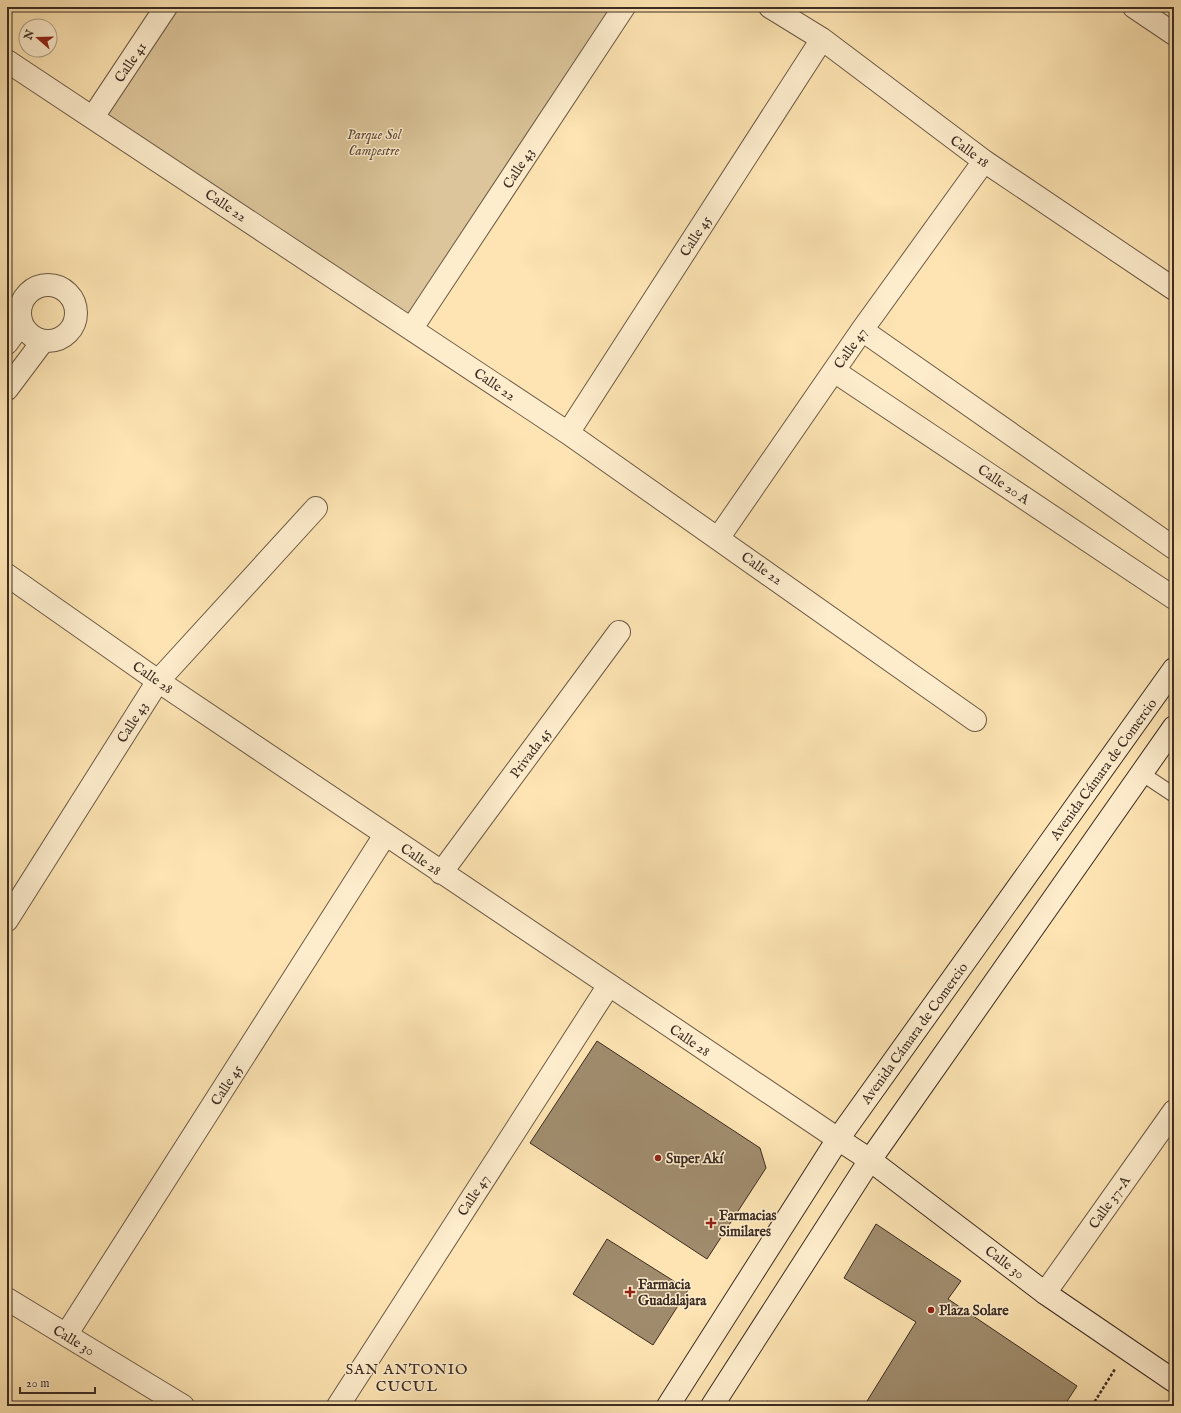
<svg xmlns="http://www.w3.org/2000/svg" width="1181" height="1413" viewBox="0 0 1181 1413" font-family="'IM FELL English',serif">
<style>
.green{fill:#dcc59a;stroke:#8c785e}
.building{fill:#a08c6d;stroke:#3c2c23}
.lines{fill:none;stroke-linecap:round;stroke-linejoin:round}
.lane-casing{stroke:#6c5a47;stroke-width:16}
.street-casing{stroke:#6c5a47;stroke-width:24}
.secondary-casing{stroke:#3c2c23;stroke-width:24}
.path{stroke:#3c2c23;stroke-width:2.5;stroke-dasharray:3 2;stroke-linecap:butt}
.lane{stroke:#feedcd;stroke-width:14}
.street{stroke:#feedcd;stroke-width:22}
.secondary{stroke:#feedcd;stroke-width:22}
.poi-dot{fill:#8f2418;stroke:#feedcd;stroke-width:1.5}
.labels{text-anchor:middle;stroke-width:3;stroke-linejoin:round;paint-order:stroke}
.street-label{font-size:14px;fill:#3c2c23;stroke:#feedcd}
.park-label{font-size:14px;font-style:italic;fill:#5c4b3b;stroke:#feedcd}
.poi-label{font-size:14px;font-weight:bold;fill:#3c2c23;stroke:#feedcd;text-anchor:start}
.neighbourhood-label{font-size:15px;letter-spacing:1px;fill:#3c2c23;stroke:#feedcd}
</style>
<rect width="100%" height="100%" fill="#fde4b2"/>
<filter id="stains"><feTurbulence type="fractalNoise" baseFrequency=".005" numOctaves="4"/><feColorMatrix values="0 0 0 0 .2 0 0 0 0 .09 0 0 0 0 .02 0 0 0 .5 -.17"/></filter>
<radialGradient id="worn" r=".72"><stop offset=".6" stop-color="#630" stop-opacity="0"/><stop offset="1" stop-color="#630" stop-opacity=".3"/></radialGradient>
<path class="green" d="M166,7H624L412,328L93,117Z"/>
<path class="building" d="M597,1041L760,1148L766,1168L707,1259L530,1143Z
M876,1224L961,1281L948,1299L1077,1386L1064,1406H864L916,1322L844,1278Z
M607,1239L688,1290L653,1345L573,1294Z
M767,1401L776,1406H764Z"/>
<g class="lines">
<defs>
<path id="lane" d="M1141,773L1174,795"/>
<path id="street" d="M770,7L822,39L984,161L1174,289
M1134,7L1174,34
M7,61L568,433L975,720
M93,117L166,7
M20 313a28 28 0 1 1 56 0a28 28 0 1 1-56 0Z
M412,328L624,7
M862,330L1174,548
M7,343L21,324
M834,371L1174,598
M7,389L43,341
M568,433L822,39
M719,537L862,330L984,161
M7,575L158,681L838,1139
M441,873L619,632
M7,920L158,681L316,508
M1045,1293L1174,1111
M7,1299L183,1406
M66,1335L385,835
M338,1406L609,985"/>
<path id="secondary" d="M838,1139L870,1160L1045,1293L1174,1381
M668,1406L838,1139L1174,669
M712,1406L870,1160L1174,727"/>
</defs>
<use href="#lane" class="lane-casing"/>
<use href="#street" class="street-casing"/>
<use href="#secondary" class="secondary-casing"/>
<path class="path" d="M1092,1406L1115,1369"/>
<use href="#lane" class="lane"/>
<use href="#street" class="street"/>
<use href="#secondary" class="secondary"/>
</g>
<g class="poi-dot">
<circle cx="658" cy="1158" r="4"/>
<path d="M709 1217h4v4h4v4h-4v4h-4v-4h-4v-4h4z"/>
<path d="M628 1286h4v4h4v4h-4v4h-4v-4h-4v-4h4z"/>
<circle cx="931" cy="1310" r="4"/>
</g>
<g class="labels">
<g class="street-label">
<text transform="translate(130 62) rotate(-56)" y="5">Calle 41</text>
<text transform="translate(970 151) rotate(36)" y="5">Calle 18</text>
<text transform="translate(518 168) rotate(-57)" y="5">Calle 43</text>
<text transform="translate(226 205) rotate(34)" y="5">Calle 22</text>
<text transform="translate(695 236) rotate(-57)" y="5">Calle 45</text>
<text transform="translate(850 348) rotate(-55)" y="5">Calle 47</text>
<text transform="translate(495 384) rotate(34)" y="5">Calle 22</text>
<text transform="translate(1004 484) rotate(34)" y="5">Calle 20 A</text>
<text transform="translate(762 568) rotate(35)" y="5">Calle 22</text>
<text transform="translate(153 677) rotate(35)" y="5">Calle 28</text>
<text transform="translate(132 722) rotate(-58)" y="5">Calle 43</text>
<text transform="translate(530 753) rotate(-53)" y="5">Privada 45</text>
<text transform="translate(1103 769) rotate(-54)" y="5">Avenida Cámara de Comercio</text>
<text transform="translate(421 859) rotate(34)" y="5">Calle 28</text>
<text transform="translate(914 1033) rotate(-54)" y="5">Avenida Cámara de Comercio</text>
<text transform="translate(690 1040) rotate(34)" y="5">Calle 28</text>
<text transform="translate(226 1085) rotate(-57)" y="5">Calle 45</text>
<text transform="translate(473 1195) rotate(-57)" y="5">Calle 47</text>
<text transform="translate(1109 1202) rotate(-55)" y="5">Calle 37-A</text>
<text transform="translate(1005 1262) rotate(37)" y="5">Calle 30</text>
<text transform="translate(74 1340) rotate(31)" y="5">Calle 30</text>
</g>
<g class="park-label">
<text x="374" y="139">Parque Sol<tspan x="374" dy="16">Campestre</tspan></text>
</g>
<g class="poi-label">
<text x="666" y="1163">Super Akí</text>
<text x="719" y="1220">Farmacias<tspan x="719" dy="16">Similares</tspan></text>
<text x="638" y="1289">Farmacia<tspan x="638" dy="16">Guadalajara</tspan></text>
<text x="939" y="1315">Plaza Solare</text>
</g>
<g class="neighbourhood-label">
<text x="407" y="1374">SAN ANTONIO<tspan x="407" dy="17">CUCUL</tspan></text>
</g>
</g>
<rect width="1181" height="1413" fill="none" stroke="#fde4b2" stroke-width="24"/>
<rect x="8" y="8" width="1165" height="1397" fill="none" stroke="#3c2c23" stroke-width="2"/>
<rect x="12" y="12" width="1157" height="1389" fill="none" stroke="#3c2c23"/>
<g transform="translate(38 38) rotate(290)"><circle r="19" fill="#feedcd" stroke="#b0a089"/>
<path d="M0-3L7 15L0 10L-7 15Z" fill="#8f2418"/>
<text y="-6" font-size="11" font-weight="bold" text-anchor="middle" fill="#3c2c23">N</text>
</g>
<path d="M20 1387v6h75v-6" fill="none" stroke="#3c2c23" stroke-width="2"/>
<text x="26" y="1387" font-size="12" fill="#3c2c23" stroke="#feedcd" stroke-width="3" paint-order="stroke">20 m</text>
<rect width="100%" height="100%" filter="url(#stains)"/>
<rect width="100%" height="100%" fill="url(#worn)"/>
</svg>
